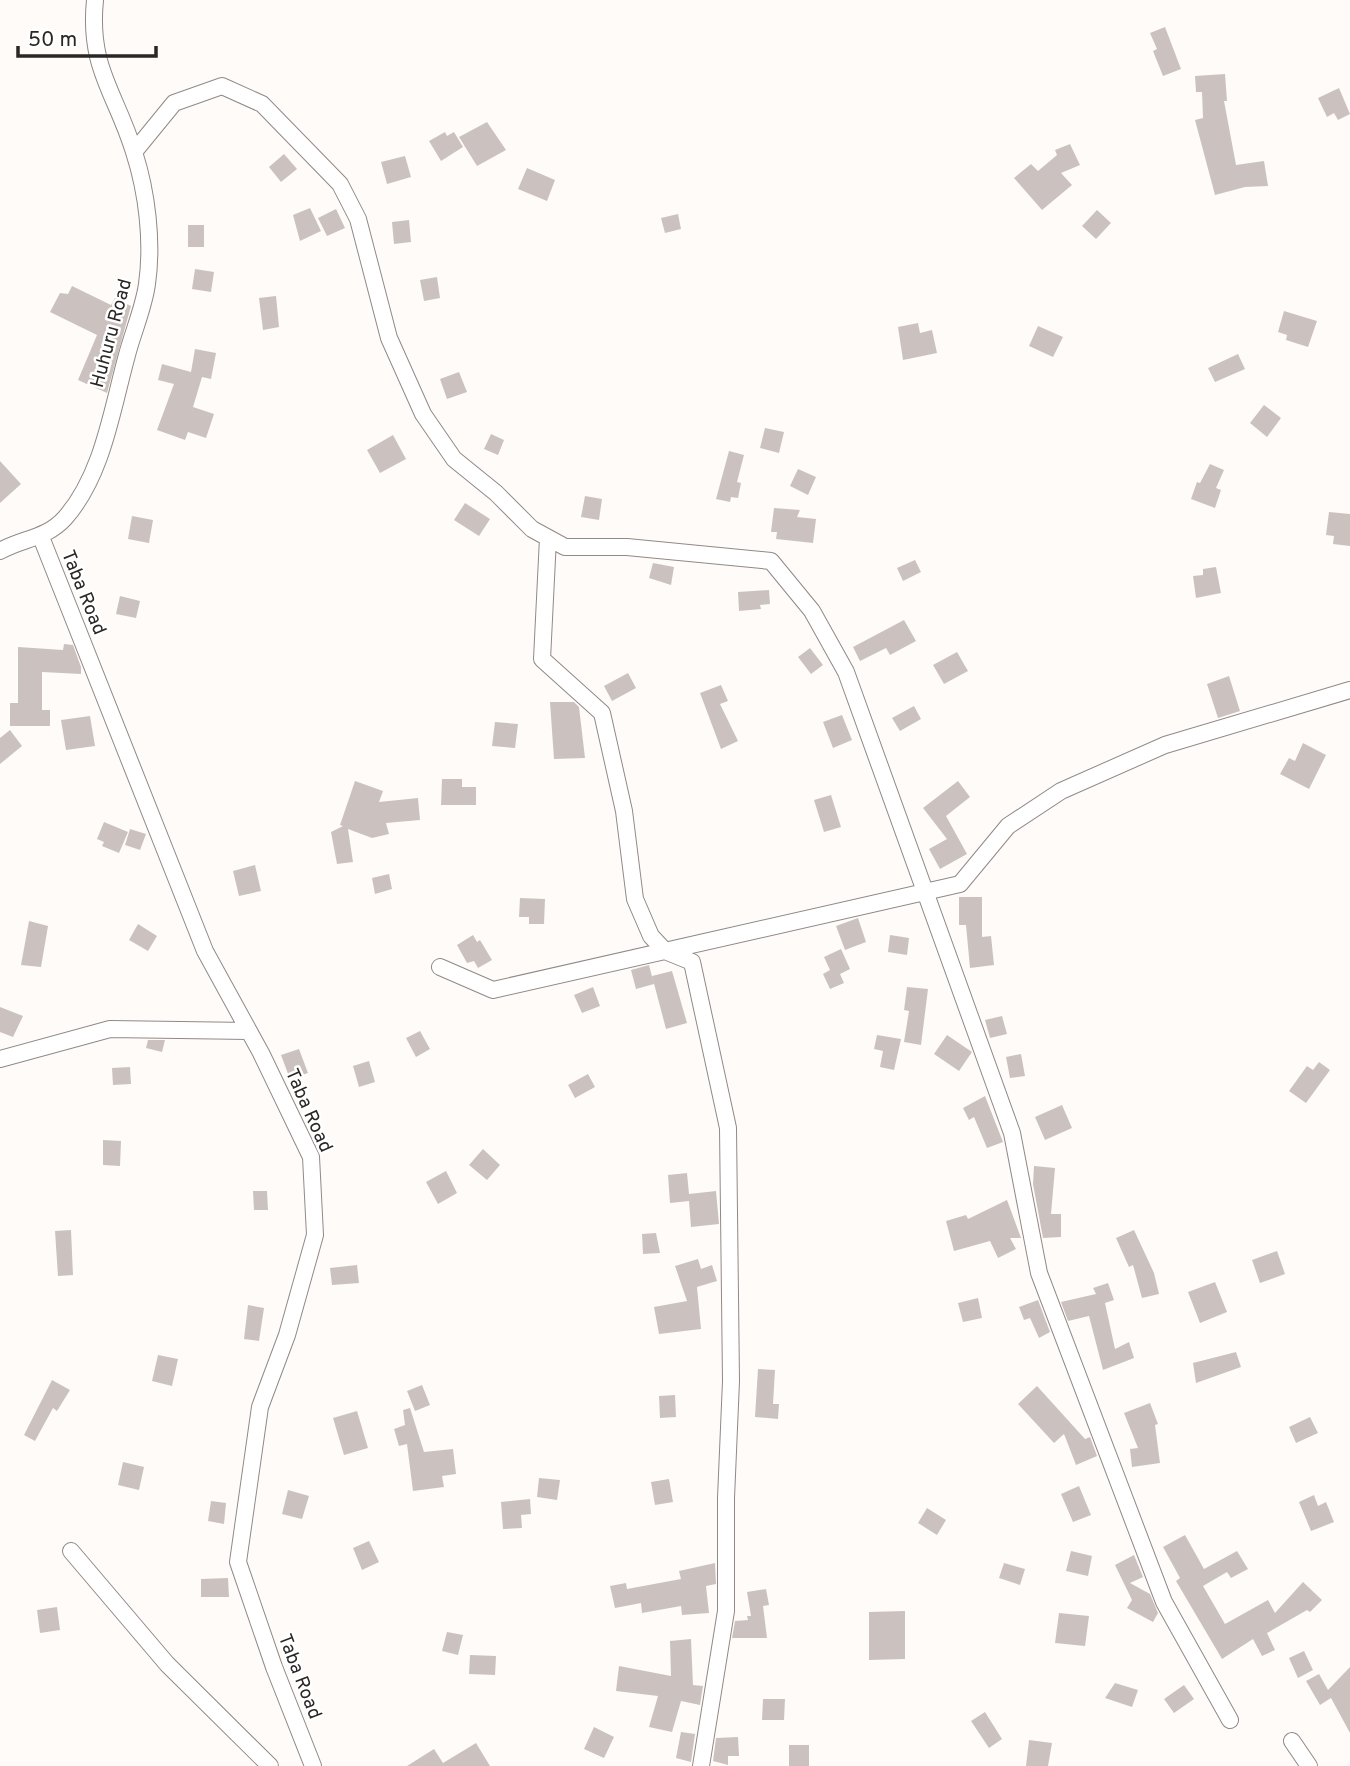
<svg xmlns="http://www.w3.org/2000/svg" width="1350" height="1766" viewBox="0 0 1350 1766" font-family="Overpass,sans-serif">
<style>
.building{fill:#cbc2bf}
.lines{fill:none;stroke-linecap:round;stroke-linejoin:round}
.street-casing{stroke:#918986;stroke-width:18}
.street{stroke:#fff;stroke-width:16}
.labels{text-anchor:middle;stroke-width:5;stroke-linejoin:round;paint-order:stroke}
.street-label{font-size:19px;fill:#2a2726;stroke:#fff}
</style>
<rect width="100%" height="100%" fill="#fefbf9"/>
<path class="building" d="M1165,27L1181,69L1163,76L1153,51L1157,49L1150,33Z
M1225,74L1227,101H1224L1236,165L1264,161L1268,186L1245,187L1215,195L1195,120L1203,118L1202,92H1196L1195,76Z
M1339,88L1350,114L1338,120L1334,113L1327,117L1318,98Z
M487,122L506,150L477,166L459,137Z
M445,132L447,136L454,132L463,147L441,161L429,141Z
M1070,144L1080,165L1061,173L1072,185L1042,210L1014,178L1031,164L1038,171L1057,155L1055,150Z
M284,154L297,169L281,182L269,167Z
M405,156L411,177L387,184L381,162Z
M527,168L555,180L547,201L518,189Z
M310,208L321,231L300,241L293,215Z
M336,209L345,228L327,236L318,218Z
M1097,210L1111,223L1096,239L1082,226Z
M678,214L681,229L665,233L661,218Z
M409,220L411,242L394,244L392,222Z
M188,225H204V247H188Z
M195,269L214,272L211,292L192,289Z
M437,277L440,298L424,301L420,280Z
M72,286L111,305L115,298L131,306L107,393L78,380L97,335L50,312L60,293L68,294Z
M276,296L279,327L263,330L259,298Z
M1284,311L1317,321L1308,347L1286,340L1287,335L1278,332Z
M918,323L920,333L932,330L937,353L903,360L898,327Z
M1038,326L1063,337L1053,357L1029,346Z
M195,349L216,353L211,379L202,377L193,407L214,414L206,438L188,432L185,440L157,430L174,384L158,380L162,364L191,372Z
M1238,354L1245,369L1215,382L1208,368Z
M459,372L467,392L447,399L440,379Z
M1264,405L1281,418L1267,437L1250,423Z
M765,428L784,432L779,453L760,448Z
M491,434L504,440L498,455L484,449Z
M393,435L406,459L380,473L367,450Z
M729,451L744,455L737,482L741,483L738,498L731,497L730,502L716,499Z
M0,461L21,484L0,503Z
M1210,464L1224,470L1216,488L1221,490L1215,508L1191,499L1197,482L1200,483Z
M798,469L816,477L808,495L790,486Z
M585,496L602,499L599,520L581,517Z
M465,503L490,519L479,536L454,520Z
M774,508L800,510L797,517L816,519L813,543L776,539L777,532H771Z
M1329,512L1350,514V546L1333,544L1334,536L1326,535Z
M132,516L153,520L149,543L128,539Z
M915,560L921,572L903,581L897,568Z
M653,563L674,567L671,585L649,578Z
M1216,567L1221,593L1196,598L1193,576L1203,575V569Z
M769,590L770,604L760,605L761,609L739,611L738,592Z
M120,596L140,601L136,618L116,614Z
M904,620L916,641L890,655L886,648L860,661L853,647Z
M64,644L73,645L81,667V674L42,672V710H50V726H10V703H18V647L63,650Z
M810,648L823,665L811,674L798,657Z
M957,652L968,671L944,684L933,665Z
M628,673L636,688L612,701L604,686Z
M1229,676L1240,711L1218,718L1207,684Z
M721,685L728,701L720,704L738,741L721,749L700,693Z
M550,702H574L579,707L585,758L554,759Z
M914,706L921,719L900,731L892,718Z
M842,715L852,740L833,748L823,722Z
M90,716L95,746L66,750L61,720Z
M495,722L518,724L515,748L492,746Z
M10,730L22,746L0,764V738Z
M1303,743L1326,755L1309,789L1280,774L1289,758L1295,761Z
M442,779H462V787H476V805H441Z
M355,781L383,791L379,802L418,798L420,820L386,823L389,834L372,838L348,829L353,862L337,864L331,832L343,826L340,825Z
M958,781L970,797L946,816L967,854L940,869L929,849L947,839L923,808Z
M831,795L841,827L824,832L814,800Z
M104,822L128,832L119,853L102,846L104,842L97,839Z
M130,829L146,834L140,850L125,845Z
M255,865L261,891L239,896L233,871Z
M389,874L392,889L375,894L372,878Z
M959,897H982V937L991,936L994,965L970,968L966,925H959Z
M520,898L545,899L544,924H529V917H519Z
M858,918L866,942L845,950L836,926Z
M29,921L48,926L41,967L21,965Z
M138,924L157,936L148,951L129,940Z
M473,935L477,942L480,940L492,960L478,968L474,961L467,963L457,945Z
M890,935L909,938L907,955L888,952Z
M841,949L850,969L840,974L844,983L830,989L823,974L830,970L824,957Z
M649,965L654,984L636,989L631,970Z
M672,971L687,1023L666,1029L652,976Z
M593,987L600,1006L582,1013L574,995Z
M907,987L928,989L921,1045L904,1042L909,1011L904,1010Z
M0,1007L23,1016L13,1037L0,1032Z
M1002,1016L1007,1034L990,1038L985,1020Z
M420,1031L430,1049L416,1057L406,1038Z
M877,1035L901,1039L894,1070L880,1067L883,1051L874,1049Z
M947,1035L972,1052L959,1071L934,1054Z
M148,1040H165L162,1052L146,1048Z
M299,1049L308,1073L290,1079L281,1055Z
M1021,1054L1025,1076L1010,1078L1006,1057Z
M369,1061L375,1082L359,1087L353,1066Z
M1319,1062L1330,1070L1306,1103L1289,1091L1307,1066L1313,1070Z
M130,1067L131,1084L113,1085L112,1068Z
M588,1074L595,1087L575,1098L568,1085Z
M985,1096L1003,1142L987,1148L974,1117L969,1120L963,1108Z
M1062,1105L1072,1128L1045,1140L1035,1117Z
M103,1140L121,1141L120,1166L103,1165Z
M483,1149L500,1165L487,1180L469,1165Z
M1034,1166L1055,1168L1051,1214H1061V1237L1043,1238L1033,1184Z
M446,1171L457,1193L438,1204L426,1182Z
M687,1173L689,1194L716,1191L719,1224L691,1227L689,1201L670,1203L668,1175Z
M253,1191H267L268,1210H254Z
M1007,1200L1021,1238H1010L1016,1249L998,1258L990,1241L954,1251L946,1221L966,1215L968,1219Z
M71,1230L73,1275L58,1276L55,1231Z
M1134,1230L1154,1273L1159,1294L1142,1298L1133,1265L1129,1267L1116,1238Z
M656,1233L660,1253L643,1254L642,1234Z
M1277,1251L1285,1274L1260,1283L1252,1260Z
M698,1259L701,1269L712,1265L717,1281L697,1287L701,1329L659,1334L654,1307L687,1301L675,1266Z
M357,1265L359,1283L332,1285L330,1268Z
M1215,1282L1227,1312L1200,1323L1188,1292Z
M1108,1283L1114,1300L1105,1303L1115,1349L1129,1342L1134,1358L1103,1370L1089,1316L1068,1321L1061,1302L1096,1294L1093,1288Z
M978,1298L982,1318L963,1322L958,1303Z
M1038,1300L1050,1332L1039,1338L1030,1318L1024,1320L1019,1307Z
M248,1305L264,1308L259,1341L244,1339Z
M1236,1352L1241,1367L1196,1383L1193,1363Z
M158,1355L178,1359L172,1386L152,1381Z
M758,1369L775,1370L773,1404H779L778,1419L755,1417Z
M52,1380L70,1390L57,1411L53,1408L35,1441L24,1435Z
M422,1385L430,1405L415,1411L407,1391Z
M1037,1386L1085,1439L1090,1437L1097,1456L1076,1465L1064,1434L1054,1443L1018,1404Z
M675,1395L676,1417L660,1418L659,1396Z
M1150,1403L1158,1424L1155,1425L1160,1463L1132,1467L1130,1449L1138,1448L1124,1413Z
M410,1408L424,1452L453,1449L456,1474L442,1476L444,1487L413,1491L407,1444L399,1446L394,1429L405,1425L403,1410Z
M357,1411L368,1448L344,1455L333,1418Z
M1310,1417L1318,1433L1296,1443L1289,1427Z
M123,1462L144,1467L139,1490L118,1485Z
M539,1478L560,1480L557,1500L537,1497Z
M669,1479L673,1502L655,1505L651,1482Z
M1079,1486L1091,1515L1073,1522L1061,1494Z
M288,1490L309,1496L302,1519L282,1514Z
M1314,1495L1318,1506L1326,1502L1334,1522L1311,1531L1299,1502Z
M530,1499L531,1514L521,1515L522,1528L503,1529L501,1502Z
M211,1501L226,1503L224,1524L208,1521Z
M927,1508L946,1520L937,1535L918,1523Z
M1185,1535L1204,1569L1237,1551L1248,1569L1231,1578L1227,1572L1203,1586L1225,1624L1268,1600L1275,1613L1303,1582L1322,1600L1310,1612L1307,1610L1267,1633L1275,1650L1262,1656L1253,1639L1222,1659L1176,1581L1180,1578L1163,1547Z
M369,1541L379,1562L362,1570L353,1548Z
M1071,1551L1092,1556L1088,1576L1066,1571Z
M1134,1555L1143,1577L1130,1583L1150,1594L1158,1613L1153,1622L1127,1608L1132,1600L1115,1565Z
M715,1563L716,1584L706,1586L709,1613L682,1615L681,1606L642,1613L641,1603L615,1608L610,1586L626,1583L627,1589L681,1579L679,1571Z
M1004,1563L1025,1569L1020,1585L999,1578Z
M228,1578L229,1597H201V1579Z
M766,1589L769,1605L763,1606L767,1638H732L735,1621L748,1620L747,1616H751L747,1592Z
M57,1607L60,1630L40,1633L37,1610Z
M905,1611V1659L869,1660V1612Z
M1059,1613L1089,1616L1085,1646L1055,1643Z
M447,1632L463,1635L458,1655L442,1651Z
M691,1639L693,1685L703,1686L700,1705L681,1701L672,1732L649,1727L658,1696L616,1691L619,1666L671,1676L670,1641Z
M1304,1651L1313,1670L1298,1678L1289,1658Z
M470,1655L496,1656L495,1675L469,1674Z
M1350,1667V1733L1331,1698L1320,1705L1306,1681L1319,1674L1328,1690Z
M1115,1683L1138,1690L1132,1707L1105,1698Z
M1184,1685L1194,1699L1174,1713L1164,1699Z
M763,1699H785L784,1720H762Z
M985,1712L1002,1739L989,1748L971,1721Z
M594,1727L614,1737L604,1758L584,1749Z
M681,1732L695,1734L691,1762L676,1758Z
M738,1737L739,1756H728V1765L713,1761L716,1738Z
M1029,1740L1052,1743L1048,1766H1026Z
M476,1743L490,1766H407L434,1749L443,1763Z
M789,1745H809V1766H789Z"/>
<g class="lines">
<defs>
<path id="street" d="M134,152L174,103L222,86L262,104L340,184L358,219L389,338L423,414L454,459L496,493L532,529L565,547H627L771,561L812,611L846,672L1012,1133L1039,1273L1164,1602L1230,1720
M41,537L205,951L261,1053L311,1157L315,1235L287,1335L260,1407L238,1562L274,1667L313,1766
M548,538L542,659L602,713L624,811L635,899L651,936L665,951L692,962L728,1128L731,1381L726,1498V1611L701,1766
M0,551C23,538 46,539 65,518C103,475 112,409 127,355C133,332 144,307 147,284C153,242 147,192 134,152C116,93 88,68 95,0
M440,967L493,990L960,884L1008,826L1061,791L1165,745L1350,690
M0,1059L110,1029L249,1031
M71,1551L167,1664L270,1766
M1292,1741L1309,1766"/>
</defs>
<use href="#street" class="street-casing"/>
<use href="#street" class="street"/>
</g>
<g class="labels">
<g class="street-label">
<text transform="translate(110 333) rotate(-75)" y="7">Huhuru Road</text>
<text transform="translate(85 592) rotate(68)" y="7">Taba Road</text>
<text transform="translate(310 1110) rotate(66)" y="7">Taba Road</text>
<text transform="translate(301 1676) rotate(69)" y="7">Taba Road</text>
</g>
</g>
<path d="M18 46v10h138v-10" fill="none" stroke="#2a2726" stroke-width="3.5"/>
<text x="28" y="46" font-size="21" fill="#2a2726" stroke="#ffffff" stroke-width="5" paint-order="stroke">50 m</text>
</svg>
